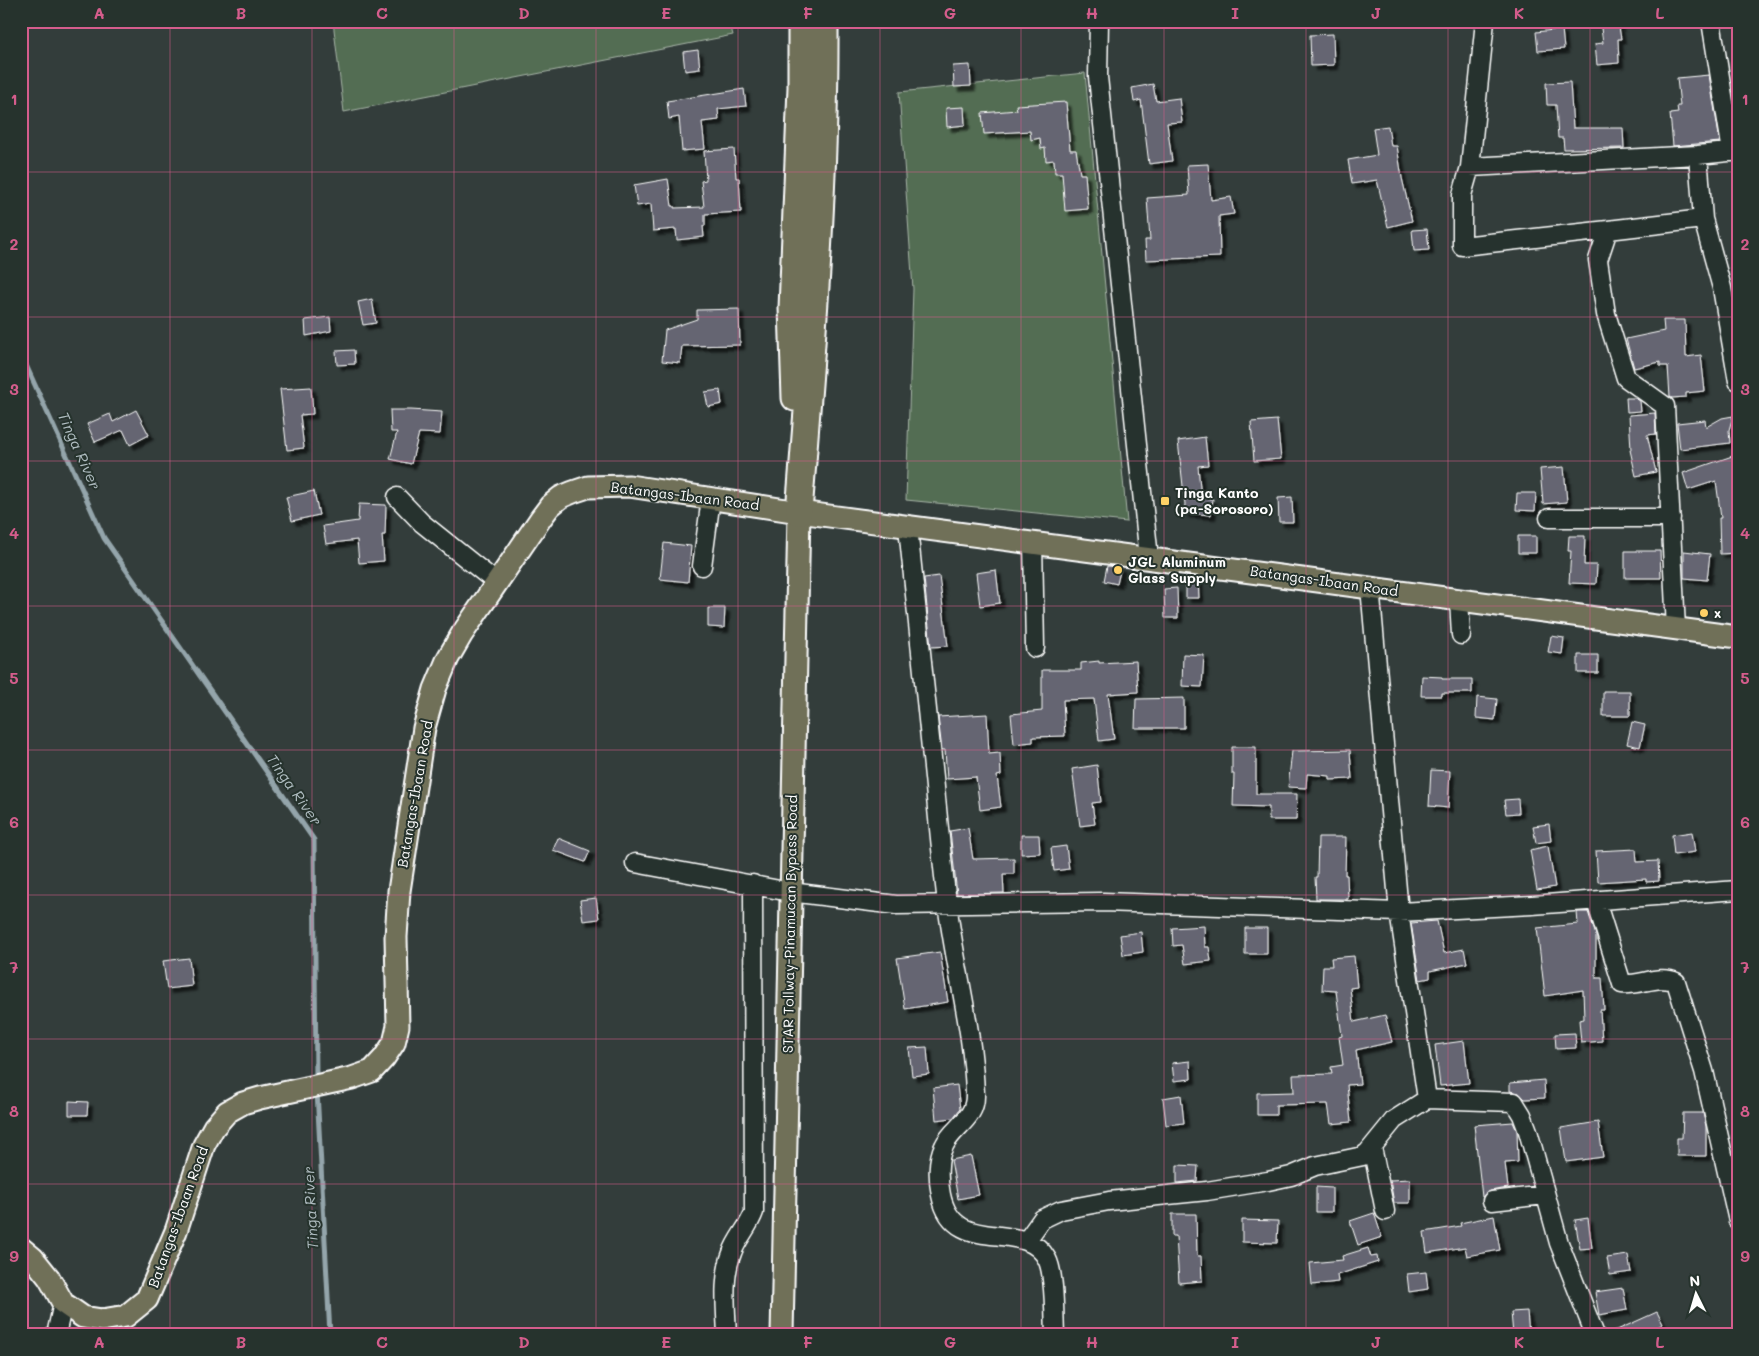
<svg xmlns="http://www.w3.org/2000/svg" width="1759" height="1356" viewBox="0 0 1759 1356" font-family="Mali,sans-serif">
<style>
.green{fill:#536d53;stroke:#a9b6a9}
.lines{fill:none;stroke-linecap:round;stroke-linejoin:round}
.stream{stroke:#94a5ab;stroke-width:5}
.building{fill:#656572;stroke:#fff;filter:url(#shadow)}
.minor-casing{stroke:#fff;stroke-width:21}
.major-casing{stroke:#fff;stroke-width:25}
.highway-casing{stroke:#fff;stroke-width:29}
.minor{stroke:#26332d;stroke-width:18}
.major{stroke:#706f59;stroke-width:21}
.highway{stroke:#706f59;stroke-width:25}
.grid{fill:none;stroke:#d45d8c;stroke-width:1;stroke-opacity:0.55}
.poi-dot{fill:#ffd166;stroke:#26332d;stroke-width:2}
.labels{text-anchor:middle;stroke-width:4;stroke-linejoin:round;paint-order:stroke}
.poi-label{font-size:14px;font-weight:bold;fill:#fff;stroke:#26332d;text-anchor:start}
.street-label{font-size:14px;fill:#fff;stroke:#26332d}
.water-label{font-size:15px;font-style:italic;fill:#afbcc0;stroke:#26332d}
.neatline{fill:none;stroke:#d45d8c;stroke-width:2}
.grid-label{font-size:16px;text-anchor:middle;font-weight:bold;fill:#d45d8c}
</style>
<defs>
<filter id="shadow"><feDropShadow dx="4.5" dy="4.5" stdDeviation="1" flood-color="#0009"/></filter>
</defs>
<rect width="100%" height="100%" fill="#333d3b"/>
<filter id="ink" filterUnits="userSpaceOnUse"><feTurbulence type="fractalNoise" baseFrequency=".02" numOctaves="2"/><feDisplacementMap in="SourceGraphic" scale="10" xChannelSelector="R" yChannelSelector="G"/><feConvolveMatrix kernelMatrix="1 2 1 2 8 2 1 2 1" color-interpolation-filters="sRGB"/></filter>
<g filter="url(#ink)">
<path class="green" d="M333,21H729L733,35L344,112Z
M1085,73L1127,522L906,500L913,289L899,92Z"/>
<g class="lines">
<path class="stream" d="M21,354L104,538L314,840L316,1080
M317,1091L330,1335"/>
</g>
<path class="building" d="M1600,21H1618L1621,39H1618L1619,63L1597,65L1595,44L1603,43Z
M1562,29L1564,49L1538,51L1536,32Z
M1333,34L1334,65L1311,66L1310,35Z
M698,50L700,69L685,71L683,52Z
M970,65L971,86L954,87L953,66Z
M1709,75L1720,142L1673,146L1670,114L1678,113L1677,106H1680L1677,78Z
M1570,82L1573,128H1623L1624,148L1564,149L1563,138H1558L1556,105H1547L1546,83Z
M1153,84L1156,101L1179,98L1182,122L1167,123L1172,161L1149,164L1141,100L1134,102L1132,88Z
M744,89L746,106L718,109L719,120L702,122L705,149L682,151L679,117L669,119L667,101Z
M1066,102L1070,150H1076L1080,174H1085L1088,209L1065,211L1062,173H1055L1054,160L1046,161L1045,148L1041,149L1040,138L1031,140L1030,131L984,134L982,113L1017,110L1016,105Z
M964,107L965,125L947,127L946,108Z
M1388,126L1391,146H1397L1402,178L1412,221L1388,227L1377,180L1352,184L1348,160L1377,155L1373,128Z
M734,149L736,178H739L741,212L705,214V226H703L704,237L677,240L676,229L653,231L651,204L637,206L634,185L668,179L672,206H674V208L704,207L701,181L706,180L704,151Z
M1208,164L1211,200L1231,197L1234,214L1219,216L1220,257L1146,260L1145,240H1150L1147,198L1189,195L1187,165Z
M1427,229L1429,250L1414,251L1412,230Z
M372,299L376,323L363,325L358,302Z
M739,309L740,345L682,346L680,363L662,361L665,330L697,319V310Z
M330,317L331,331L306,336L305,320Z
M1663,320H1685L1686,357L1701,355L1705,391L1686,393V397L1672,398L1670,397L1668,366H1660V362L1634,368L1626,339L1664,331Z
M354,350L355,364L337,365L336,351Z
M311,387L313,414L300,415L304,448L287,450L280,389Z
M720,390L722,404L708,407L705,392Z
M1626,398H1635L1640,401L1641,411L1627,412Z
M136,410L149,435L130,445L123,430L95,442L87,424L110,414L113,422Z
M390,410H411L442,412L440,434L419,433L411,464L390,459L397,432H391Z
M1655,413L1656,434L1647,435L1656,472L1636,476L1630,450H1631L1629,415Z
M1733,416L1729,430L1730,443L1680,449L1677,423L1705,420L1706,427L1722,418Z
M1277,420L1281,459L1254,461L1251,422Z
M1205,437L1208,465L1198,466L1201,498L1213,499L1211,515L1184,513L1185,504L1178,441Z
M1738,454V553L1720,554L1719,518H1721L1716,481L1688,490L1683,473Z
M1564,467L1567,502L1543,504L1540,469Z
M314,491L319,515L292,521L286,497Z
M1517,493H1536L1535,511L1516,510Z
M1292,497L1293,522H1279L1278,498Z
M359,504L386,505L385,535H382L384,561L359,563L357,540L326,544L323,526L358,521Z
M1518,536H1536V553H1518Z
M1569,536H1585L1584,565H1597L1596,584L1569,583L1571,551H1568Z
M664,543L691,546L688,582L660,579Z
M1625,551H1660L1661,578H1625Z
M1684,551L1710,554L1707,580L1684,578Z
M1107,566L1121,567L1117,584L1104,581Z
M996,570L1000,603L980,606L976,573Z
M939,576L948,646L931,647L924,578Z
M1186,576L1198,578L1199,598H1186Z
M1177,588L1178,618H1165L1164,589Z
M708,608H725L724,628L708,627Z
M1551,636L1564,638L1562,654L1548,652Z
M1183,654L1204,655L1202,687L1182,686Z
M1578,655H1598V673H1578Z
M1099,661V663L1136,661L1138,692L1108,694L1114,739L1099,741L1094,699L1063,700L1065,736L1033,737V742L1014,744L1011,714L1042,711V670H1081V663Z
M1422,676L1442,677V679H1472V693H1442V696H1421Z
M1603,691H1630V716H1603Z
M1477,697L1497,699L1495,720L1476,718Z
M1184,698V728H1135L1136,699Z
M987,714L989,754L1000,753L1001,775L997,776L1001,807L980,810L976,777L947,779L945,750H942L938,717Z
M1632,722L1645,725L1640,747L1627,744Z
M1232,747H1256V794H1297L1296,820H1269V807L1233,806L1234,774H1232Z
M1350,750L1352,779L1330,780V776L1307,774L1306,788L1288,787L1292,751Z
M1097,765L1101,802L1092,803L1095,824L1080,826L1072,769Z
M1431,770L1450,771L1448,808L1429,806Z
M1518,799L1519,813L1506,814L1504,800Z
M1549,824L1551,841L1536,843L1533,826Z
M968,828L973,859L1014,858V874H1003L1004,893L957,894L950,831Z
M1692,832L1695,852L1674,855L1672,835Z
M1021,835H1039L1040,853L1021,854Z
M1318,837H1346L1345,875H1347L1348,899H1316L1315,877H1317Z
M558,838L590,851L585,862L553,850Z
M1066,846L1069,869L1054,871L1051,848Z
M1548,846L1555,887L1537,890L1530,850Z
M1636,849L1637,862L1658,861L1659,881L1646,882V879L1598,882L1596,851Z
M596,898L599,919L583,921L580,900Z
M1577,912H1588L1596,935V978H1602L1604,1010H1600L1602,1041L1581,1043L1579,1020L1584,1019L1583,990L1545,996L1537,928L1578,924Z
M1437,921L1444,953L1464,949L1467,963L1430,971V978L1420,980L1411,923Z
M1204,926L1205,947H1209L1211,961L1185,964L1182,945L1173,946L1172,928Z
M1245,928H1267V954H1245Z
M1141,932L1143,952L1123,955L1120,935Z
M940,952L948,1002L905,1009L897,958Z
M1354,956L1357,987L1350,988L1354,1022L1385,1015L1392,1042L1356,1050L1360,1084L1347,1085L1351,1122L1331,1124L1328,1104L1276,1105V1115H1257V1093L1294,1092L1293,1075L1332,1074L1331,1067L1343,1065L1339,1037L1342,1036L1336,991L1322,990L1323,966H1332L1331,958Z
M189,958L192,986L167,989L163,961Z
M1575,1033L1576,1048L1556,1049L1555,1034Z
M1464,1041L1469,1083L1440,1086L1435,1045Z
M927,1047L929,1074L912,1076L909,1048Z
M1190,1061L1191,1079L1174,1081L1172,1063Z
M1544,1080L1545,1098L1525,1099L1519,1093L1510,1091V1083Z
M957,1085L960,1109L953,1118L936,1120L933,1088Z
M1181,1095L1184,1123L1166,1125L1163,1098Z
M69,1101L88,1102L87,1115H69Z
M1683,1113H1703L1706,1126V1156H1677V1138H1682Z
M1513,1122L1517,1131L1518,1162L1505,1163L1508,1188L1490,1191L1482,1197L1474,1125Z
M1598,1122L1603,1157L1566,1162L1561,1128Z
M971,1156L979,1195L958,1199L951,1160Z
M1177,1165L1198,1166L1197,1181L1177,1183Z
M1410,1179V1203H1394L1390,1180Z
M1316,1187L1332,1188V1212H1316Z
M1374,1213L1382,1237L1358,1245L1350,1221Z
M1172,1214H1196L1197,1256H1201L1202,1281L1179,1283L1176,1236H1172Z
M1494,1216L1500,1250L1467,1256L1465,1247L1427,1253L1424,1232L1461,1226L1460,1223Z
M1588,1218L1592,1248L1580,1249L1575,1220Z
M1242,1220L1278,1221L1277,1243L1242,1242Z
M1368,1248L1371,1257L1377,1256L1378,1262L1337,1275L1338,1282L1312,1285L1310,1263L1343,1260L1342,1256Z
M1628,1255L1631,1272L1610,1275L1607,1258Z
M1426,1272L1428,1289L1409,1292L1407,1274Z
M1623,1288L1627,1310L1599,1315L1595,1292Z
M1527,1311L1529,1335H1513L1511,1312Z
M1657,1312L1663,1324L1642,1335H1606Z"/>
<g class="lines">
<defs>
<path id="minor" d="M1099,21L1098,77L1149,558
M1485,21L1470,167L1462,195V246L1608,230L1598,260L1606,314L1626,378L1665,406L1676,629
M1711,21L1732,152
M1470,167L1698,155L1738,151
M1703,219L1722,288L1738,381
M1608,230L1703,219L1698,155
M397,497L422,523L497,583
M1549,518H1671
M908,526C916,610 925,694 934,777C938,819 942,861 947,903C955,967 973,1029 975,1094C976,1120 953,1126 944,1146C937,1159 938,1181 941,1195C954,1259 1024,1216 1047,1259C1055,1274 1054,1316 1055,1335
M1033,542L1035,648
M702,566L711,498
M1370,587L1399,912L1427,1099L1514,1102L1522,1115L1528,1131L1559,1243L1595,1335
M1459,599L1461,635
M635,863L790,892L896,905L1103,902L1399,912L1532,905L1738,890
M1596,901L1622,984C1639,986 1660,974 1676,982L1704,1071L1738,1221
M1372,1147L1385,1211
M1492,1201L1545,1195
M1027,1240L1042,1219L1061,1210L1109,1201L1207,1191L1268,1181L1291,1176L1315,1166L1363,1156L1368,1152L1394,1120L1427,1099
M56,1335L63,1303
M727,1335C726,1308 722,1278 732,1253C737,1238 749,1227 754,1212L753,884"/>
<path id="major" d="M21,1248L33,1258L49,1278L63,1303L83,1317L102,1320L126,1316L147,1299L176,1231L204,1145L214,1127L227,1112L243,1103L260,1098L352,1078L372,1071L384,1058L394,1043L398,1026L396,937L399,891L424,728L435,689L448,658L462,634L541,518L550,506L561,497L573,492L588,487L629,486L799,512L1738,637
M782,1335L799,512"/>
<path id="highway" d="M795,398L792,308L801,87V21
M799,512C812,349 826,185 825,21"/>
</defs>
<use href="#minor" class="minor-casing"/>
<use href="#major" class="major-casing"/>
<use href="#highway" class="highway-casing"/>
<use href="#minor" class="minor"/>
<use href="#major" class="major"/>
<use href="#highway" class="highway"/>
</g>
</g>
<path class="grid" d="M170,21V1335M312,21V1335M454,21V1335M596,21V1335M738,21V1335M880,21V1335M1021,21V1335M1164,21V1335M1306,21V1335M1448,21V1335M1590,21V1335M21,172H1738M21,317H1738M21,461H1738M21,606H1738M21,750H1738M21,895H1738M21,1039H1738M21,1184H1738"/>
<g class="poi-dot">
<rect x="1160" y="496" width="10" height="10" rx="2.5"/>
<circle cx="1118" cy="570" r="5"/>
<circle cx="1704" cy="613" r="5"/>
</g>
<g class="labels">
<g class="poi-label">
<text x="1175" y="498">Tinga Kanto<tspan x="1175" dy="16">(pa-Sorosoro)</tspan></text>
<text x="1128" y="567">JGL Aluminum<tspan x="1128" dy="16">Glass Supply</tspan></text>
<text x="1714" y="618">x</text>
</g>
<g class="street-label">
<text transform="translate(685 496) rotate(7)" y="5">Batangas-Ibaan Road</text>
<text transform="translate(1324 581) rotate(8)" y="5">Batangas-Ibaan Road</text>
<text transform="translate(415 794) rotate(-80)" y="5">Batangas-Ibaan Road</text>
<text transform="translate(790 924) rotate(-89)" y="5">STAR Tollway-Pinamucan Bypass Road</text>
<text transform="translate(178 1217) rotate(-70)" y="5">Batangas-Ibaan Road</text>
</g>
<g class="water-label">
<text transform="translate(79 451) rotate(66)" y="5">Tinga River</text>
<text transform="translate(294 790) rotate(55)" y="5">Tinga River</text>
<text transform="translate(311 1208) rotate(-93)" y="5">Tinga River</text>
</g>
</g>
<rect width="1759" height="1356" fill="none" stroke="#26332d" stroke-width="55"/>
<g transform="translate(1696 1294) rotate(355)" stroke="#26332d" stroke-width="4" paint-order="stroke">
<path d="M0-4L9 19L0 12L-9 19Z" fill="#ffffff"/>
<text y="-8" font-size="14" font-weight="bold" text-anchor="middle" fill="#ffffff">N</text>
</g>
<rect x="28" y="28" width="1704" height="1300" class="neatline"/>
<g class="grid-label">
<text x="99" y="19">A</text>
<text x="241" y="19">B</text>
<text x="382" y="19">C</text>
<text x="524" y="19">D</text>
<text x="666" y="19">E</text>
<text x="808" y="19">F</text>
<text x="950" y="19">G</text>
<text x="1092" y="19">H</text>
<text x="1235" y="19">I</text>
<text x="1376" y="19">J</text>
<text x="1519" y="19">K</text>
<text x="1660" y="19">L</text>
<text x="14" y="105">1</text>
<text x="1745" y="105">1</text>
<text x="14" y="250">2</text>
<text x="1745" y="250">2</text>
<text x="14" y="395">3</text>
<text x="1745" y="395">3</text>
<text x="14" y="539">4</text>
<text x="1745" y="539">4</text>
<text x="14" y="684">5</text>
<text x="1745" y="684">5</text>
<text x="14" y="828">6</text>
<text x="1745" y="828">6</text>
<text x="14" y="973">7</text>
<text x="1745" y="973">7</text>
<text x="14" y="1117">8</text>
<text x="1745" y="1117">8</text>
<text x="14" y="1262">9</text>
<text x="1745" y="1262">9</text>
<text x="99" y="1348">A</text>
<text x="241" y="1348">B</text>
<text x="382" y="1348">C</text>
<text x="524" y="1348">D</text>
<text x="666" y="1348">E</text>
<text x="808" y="1348">F</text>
<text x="950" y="1348">G</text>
<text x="1092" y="1348">H</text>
<text x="1235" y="1348">I</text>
<text x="1376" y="1348">J</text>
<text x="1519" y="1348">K</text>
<text x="1660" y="1348">L</text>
</g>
</svg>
